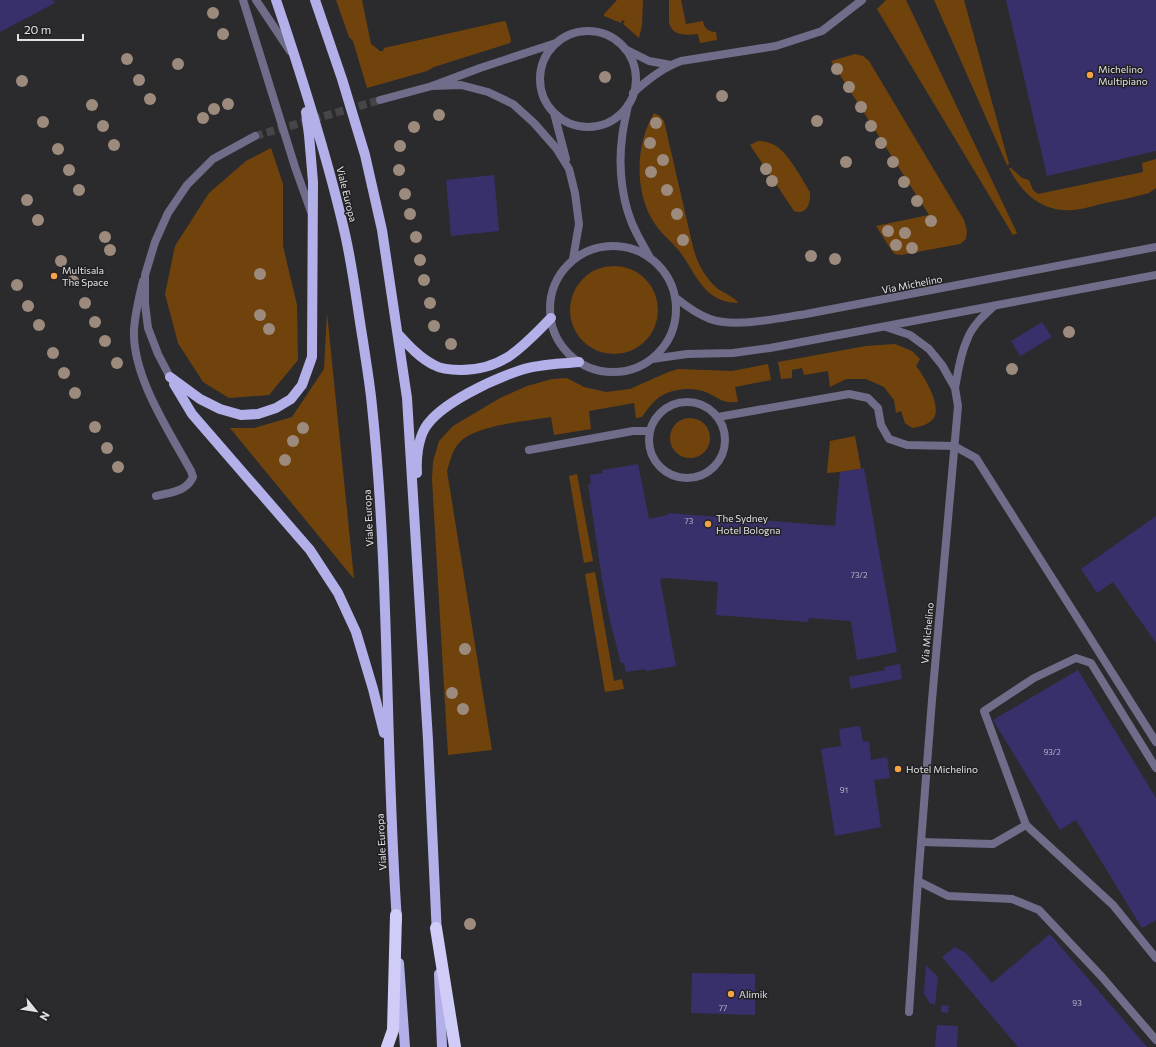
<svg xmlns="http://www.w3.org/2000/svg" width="1156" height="1047" viewBox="0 0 1156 1047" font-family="Commissioner,sans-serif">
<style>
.green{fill:#71430c}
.building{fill:#38306a}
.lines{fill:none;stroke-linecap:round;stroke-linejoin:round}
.minor-tunnel{stroke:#464649;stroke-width:8;stroke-dasharray:8 4;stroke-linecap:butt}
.service{stroke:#6f6d8a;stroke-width:8}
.minor{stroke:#6f6d8a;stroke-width:8}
.tertiary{stroke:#6f6d8a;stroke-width:8}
.primary{stroke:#b2afe9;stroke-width:10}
.motorway{stroke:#cfcdf7;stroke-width:12}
.tree{fill:#9c8b7d}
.poi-dot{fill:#f6a247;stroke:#212124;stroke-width:1.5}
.labels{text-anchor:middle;stroke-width:3;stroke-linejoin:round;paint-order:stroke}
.number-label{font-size:8px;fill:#b7b5c5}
.poi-label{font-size:10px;fill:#e1e1e3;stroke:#212124;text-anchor:start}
.street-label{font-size:10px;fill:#e1e1e3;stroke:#212124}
</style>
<rect width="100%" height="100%" fill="#2b2b2e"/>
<path class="green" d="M336,0H362L371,44L380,51H383L384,48L504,21L506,22L511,40L510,43L434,67L427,71L367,88L353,41L349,37Z
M617,0H643L642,25L639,38L623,24L625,21L622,20L621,23L604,16V14Z
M669,0H681L686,24L703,21C704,28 708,32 716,32L717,40L700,43L698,34C687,35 673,37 669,23Z
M886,0H906L1017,233L1013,235L877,9Z
M934,0H964L1009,164L1007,165Z
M855,54L863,56L869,61L964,220L967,231L966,239L960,244L901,255L895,254L892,251L876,226L929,215L831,61Z
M654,113L660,116L664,121L693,247C697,263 705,278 718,289C724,293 736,298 738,303C706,302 698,279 683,256C675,244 663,236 655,224C634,193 635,145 654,113Z
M758,141C764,141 770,142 776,146C788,153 802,179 810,192C811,202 807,216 794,211L750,145Z
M271,148L283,184V246L297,305L298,360L269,395L229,398L203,382L178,343L165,294L175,246L209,193L246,161Z
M1156,159V188L1149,193C1133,197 1117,201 1101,204C1092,206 1083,209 1074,210C1043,213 1022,194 1009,168H1011L1022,178L1029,180L1033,190L1038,194L1143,172L1142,163Z
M570 310a44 44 0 1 1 88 0a44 44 0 1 1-88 0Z
M327,313L354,579L230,428H254L292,417L324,369Z
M895,344L912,351L920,359L916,366C924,376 943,407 933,419C928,425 919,427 912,428L905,423L901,411L896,413L894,400L884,387L866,379H846L830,387L828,371L804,375L802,368L792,370V378L781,379L778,362L866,346Z
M768,364L771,380L735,387L738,402C720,404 718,396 703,391C691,387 672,389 661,396C653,401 647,410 642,417L636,418L634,403L589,411L591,429L554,435L551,417C528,421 474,425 459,443C452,451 450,461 447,471L492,750L448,755L432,479L433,462L439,441L453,426L500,398L527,386L552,379L567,378L584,387L606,392L630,389L666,373L678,369L732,371Z
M670 438a20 20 0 1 1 40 0a20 20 0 1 1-40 0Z
M855,436L861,469L840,472L827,473L830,441Z
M577,474L593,561L584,563L569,476Z
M595,572L614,681L622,679L624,689L605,692L585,574Z"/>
<path class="building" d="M0,0H53L55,3L0,32Z
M1006,0H1156V151L1047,176Z
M494,175L499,231L451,236L446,180Z
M1042,322L1052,337L1020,356L1011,341Z
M638,464L649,519L668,515V513L835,526L840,472L864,468L897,652L857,660L851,621L809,618L808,622L716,615L718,582L665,578L660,579L676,666L646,671V669L626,672L624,663H621L610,621L602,579L588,484L591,485L590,475L603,473L602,470Z
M1156,516V643L1113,582L1097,593L1081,569Z
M900,664L902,679L851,689L849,677L885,670L884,667Z
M1078,670L1156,798V920L1142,928L1076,820L1060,830L993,720Z
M860,726L863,742L869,741L871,760L887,757L890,778L874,780L881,827L835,836L821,749L841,746L839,729Z
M1050,934L1084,974L1147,1047H1018L942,957L955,947L966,953L992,983Z
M926,965L938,977L935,1005L930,1003L924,994Z
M692,973L755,974V1015L691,1013Z
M941,1005L949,1006L948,1013L941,1012Z
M937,1025L958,1026L957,1047H935Z"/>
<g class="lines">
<path class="minor-tunnel" d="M255,136L380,100"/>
<path class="service" d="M243,0L295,167L311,212
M256,0L290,51
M143,281C139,297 135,313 134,330C132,376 169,431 191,471L193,477C186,492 171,492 156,496
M649 440a38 38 0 1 1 76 0a38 38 0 1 1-76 0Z
M718,417L849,394L868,398L878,408L881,425L889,439L907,445L954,446L976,458L1156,742
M529,450L633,431H650
M1156,768L1091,663L1076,658L1034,678L984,711L1026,825L1113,905L1156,958
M921,842L993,844L1026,825
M909,1012L918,881L948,896L1012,899L1039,910L1102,977L1156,1040"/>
<path class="minor" d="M540 79a48 48 0 1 1 96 0a48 48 0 1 1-96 0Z
M625,49L649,61L671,65
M432,86L461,85L488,92L513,104L534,123L556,148L569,169L575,193L579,224L573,259
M633,93C647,80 662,68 681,61L776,46L822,31L862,0
M380,100L432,86L480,68L556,43
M628,105C626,116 623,127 622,138C618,169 622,206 637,234C641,242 646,250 650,258
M554,113L566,159
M886,327L910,335L929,349L942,365L955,388L958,406L932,700L918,881
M170,377L158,354L148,328L145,304V275L155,242L168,213L187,185L213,159L255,136
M955,388C958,372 960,355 967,340C972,326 983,316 994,306"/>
<path class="tertiary" d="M550 309a63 63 0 1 1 126 0a63 63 0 1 1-126 0Z
M676,298C686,306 697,314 710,319C735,328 779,318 806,314L1156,247
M652,359L687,354L733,353L770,348L1156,275"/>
<path class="primary" d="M276,0C302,77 327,155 345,234C353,269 357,305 363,341C366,362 370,384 372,406C390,577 385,750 397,921
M315,0L342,79L365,155L382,230L407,398L428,740L437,936
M399,335C409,346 420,358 434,365C441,369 452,370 461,370C504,370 523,346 551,318
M170,377L200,399L220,409L241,415L258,414L276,408L291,399L302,385L312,357L313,182L309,135L306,112
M174,384L192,414L310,550L338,593L356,632L373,689L384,733
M417,473C416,459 418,440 425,428C440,403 494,379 521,370C539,364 560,364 579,362
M399,963L405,1047
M439,974L442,1047"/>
<path class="motorway" d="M436,928L455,1047
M387,1047L393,1030L396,915"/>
</g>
<g class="tree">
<circle cx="213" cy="13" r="6"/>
<circle cx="223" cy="34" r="6"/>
<circle cx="127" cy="59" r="6"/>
<circle cx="178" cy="64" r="6"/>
<circle cx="837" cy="69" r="6"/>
<circle cx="605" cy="77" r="6"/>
<circle cx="139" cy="80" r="6"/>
<circle cx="22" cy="81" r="6"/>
<circle cx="849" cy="87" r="6"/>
<circle cx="722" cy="96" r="6"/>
<circle cx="150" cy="99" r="6"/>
<circle cx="228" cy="104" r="6"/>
<circle cx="92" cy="105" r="6"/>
<circle cx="861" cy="107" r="6"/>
<circle cx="214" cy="109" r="6"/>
<circle cx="439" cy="115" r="6"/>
<circle cx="203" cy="118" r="6"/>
<circle cx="817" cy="121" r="6"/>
<circle cx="43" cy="122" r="6"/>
<circle cx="656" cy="123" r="6"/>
<circle cx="103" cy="126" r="6"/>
<circle cx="871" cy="126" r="6"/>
<circle cx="414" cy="127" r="6"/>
<circle cx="650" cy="143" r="6"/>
<circle cx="881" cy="143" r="6"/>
<circle cx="114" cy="145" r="6"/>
<circle cx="400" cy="146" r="6"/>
<circle cx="58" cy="149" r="6"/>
<circle cx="663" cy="160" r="6"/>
<circle cx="846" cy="162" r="6"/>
<circle cx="893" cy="162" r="6"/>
<circle cx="766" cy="169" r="6"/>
<circle cx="69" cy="170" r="6"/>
<circle cx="399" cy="170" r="6"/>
<circle cx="651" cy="172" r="6"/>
<circle cx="772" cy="181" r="6"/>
<circle cx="904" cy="182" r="6"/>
<circle cx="79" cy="190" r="6"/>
<circle cx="667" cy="190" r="6"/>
<circle cx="405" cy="194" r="6"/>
<circle cx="27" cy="200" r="6"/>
<circle cx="917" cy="201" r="6"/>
<circle cx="410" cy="214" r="6"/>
<circle cx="677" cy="214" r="6"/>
<circle cx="38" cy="220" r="6"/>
<circle cx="931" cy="221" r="6"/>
<circle cx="888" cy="231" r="6"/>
<circle cx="905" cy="233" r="6"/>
<circle cx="105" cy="237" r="6"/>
<circle cx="416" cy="237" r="6"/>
<circle cx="683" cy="240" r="6"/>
<circle cx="896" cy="245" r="6"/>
<circle cx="912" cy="248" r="6"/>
<circle cx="110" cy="250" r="6"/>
<circle cx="811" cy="256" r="6"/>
<circle cx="835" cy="259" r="6"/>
<circle cx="420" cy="260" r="6"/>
<circle cx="61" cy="261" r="6"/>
<circle cx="260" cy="274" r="6"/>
<circle cx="424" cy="280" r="6"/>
<circle cx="73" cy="281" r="6"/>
<circle cx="17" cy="285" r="6"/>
<circle cx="85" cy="303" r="6"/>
<circle cx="430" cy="303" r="6"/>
<circle cx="28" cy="306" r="6"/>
<circle cx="260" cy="315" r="6"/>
<circle cx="95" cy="322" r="6"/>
<circle cx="39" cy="325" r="6"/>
<circle cx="434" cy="326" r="6"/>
<circle cx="269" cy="329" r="6"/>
<circle cx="1069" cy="332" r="6"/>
<circle cx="105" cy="341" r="6"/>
<circle cx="451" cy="344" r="6"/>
<circle cx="53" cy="353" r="6"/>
<circle cx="117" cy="363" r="6"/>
<circle cx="1012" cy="369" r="6"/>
<circle cx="64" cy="373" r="6"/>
<circle cx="75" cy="393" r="6"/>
<circle cx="95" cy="427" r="6"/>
<circle cx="303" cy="428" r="6"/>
<circle cx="293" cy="441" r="6"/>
<circle cx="107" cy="448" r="6"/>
<circle cx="285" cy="460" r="6"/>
<circle cx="118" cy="467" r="6"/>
<circle cx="465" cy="649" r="6"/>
<circle cx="452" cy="693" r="6"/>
<circle cx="463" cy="709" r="6"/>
<circle cx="470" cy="924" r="6"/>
</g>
<g class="poi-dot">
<circle cx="1090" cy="75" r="4"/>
<circle cx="54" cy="276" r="4"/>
<circle cx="708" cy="524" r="4"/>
<circle cx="898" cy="769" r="4"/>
<circle cx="731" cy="994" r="4"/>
</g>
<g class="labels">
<g class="number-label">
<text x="689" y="524">73</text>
<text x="859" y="578">73/2</text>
<text x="1052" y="755">93/2</text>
<text x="844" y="793">91</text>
<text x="1077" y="1006">93</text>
<text x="723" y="1011">77</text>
</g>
<g class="poi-label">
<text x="1098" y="73">Michelino<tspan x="1098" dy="12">Multipiano</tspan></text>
<text x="62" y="274">Multisala<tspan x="62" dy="12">The Space</tspan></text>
<text x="716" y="522">The Sydney<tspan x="716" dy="12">Hotel Bologna</tspan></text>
<text x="906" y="773">Hotel Michelino</text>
<text x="739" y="998">Alimik</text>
</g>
<g class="street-label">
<text transform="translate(347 194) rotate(76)" y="4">Viale Europa</text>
<text transform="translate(912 284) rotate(-11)" y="4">Via Michelino</text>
<text transform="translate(368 518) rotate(-93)" y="4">Viale Europa</text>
<text transform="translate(927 633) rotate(-85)" y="4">Via Michelino</text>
<text transform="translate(381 842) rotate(-93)" y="4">Viale Europa</text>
</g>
</g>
<g transform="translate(36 1011) rotate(120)" stroke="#212124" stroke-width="3" paint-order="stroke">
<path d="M0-3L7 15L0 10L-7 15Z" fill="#e1e1e3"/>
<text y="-6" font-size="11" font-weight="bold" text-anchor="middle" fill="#e1e1e3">N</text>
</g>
<path d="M18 34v6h65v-6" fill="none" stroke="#e1e1e3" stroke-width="2"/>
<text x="24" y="34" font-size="12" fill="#e1e1e3" stroke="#212124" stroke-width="3" paint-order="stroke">20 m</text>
</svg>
